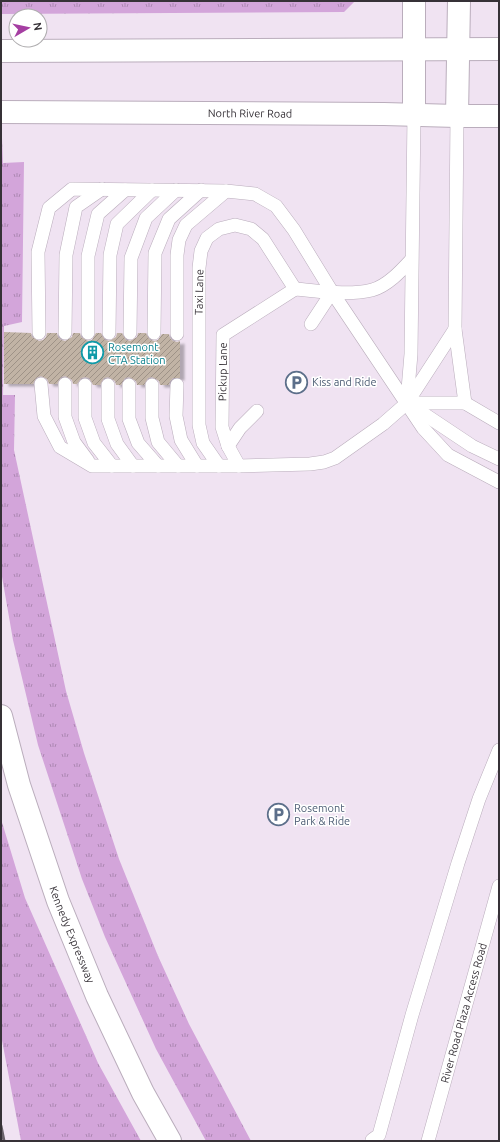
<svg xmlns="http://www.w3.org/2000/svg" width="500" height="1142" viewBox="0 0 500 1142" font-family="Ubuntu,sans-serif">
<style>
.grass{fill:url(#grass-tufts)}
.building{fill:url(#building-hatch);filter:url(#shadow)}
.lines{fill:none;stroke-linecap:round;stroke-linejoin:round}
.service-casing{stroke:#baadbc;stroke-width:14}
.secondary-casing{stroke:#baadbc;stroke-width:24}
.motorway-casing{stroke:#baadbc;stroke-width:24}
.service{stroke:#fff;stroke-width:13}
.secondary{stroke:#fff;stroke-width:22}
.motorway{stroke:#fff;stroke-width:22}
.rail{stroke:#686169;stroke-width:3}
.labels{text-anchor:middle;stroke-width:3;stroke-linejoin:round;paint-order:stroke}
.street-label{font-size:11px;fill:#363137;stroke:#fff}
.culture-label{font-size:11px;fill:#0d838f;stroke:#fff;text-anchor:start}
.service-label{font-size:11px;fill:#4e5e75;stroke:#fff;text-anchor:start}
</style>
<defs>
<pattern id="grass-tufts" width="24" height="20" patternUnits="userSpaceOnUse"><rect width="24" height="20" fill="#d3a5da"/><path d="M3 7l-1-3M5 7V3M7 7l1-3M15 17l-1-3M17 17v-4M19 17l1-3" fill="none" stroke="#ac87b2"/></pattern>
<pattern id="building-hatch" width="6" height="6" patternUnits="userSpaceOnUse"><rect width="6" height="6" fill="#c1b3a5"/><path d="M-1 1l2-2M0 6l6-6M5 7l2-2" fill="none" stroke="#9e9287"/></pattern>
<filter id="shadow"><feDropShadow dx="4.5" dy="2.5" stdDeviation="1" flood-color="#0004"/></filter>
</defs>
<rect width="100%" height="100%" fill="#f0e3f2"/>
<path class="grass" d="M1,1H355L344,12L1,14Z
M1,138H2L3,163L24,162L22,322L4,326L3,395H15L14,450L66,691L84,753L119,859L158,956L189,1024L251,1141H206L156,1049L105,937L82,879L38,745L13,640L1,571Z
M1,819L25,898L98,1063L141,1141H21L1,1035Z"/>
<path class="building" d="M4,332L31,333L32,337L39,341L43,340L46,337L47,333H57L58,337L61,340L65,341L72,337L73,333H80L81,337L88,341L92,340L96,333H101L105,340L109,341L116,337L117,333H122L126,340L130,341L137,337L138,333H146L150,340L154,341L158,340L162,334H169L170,338L173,341L177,342L180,341V378H173L170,381L169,385H160L159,381L152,377L148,378L144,385H137L136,381L129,377L125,378L121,385H116L115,381L108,377L104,378L100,385H93L89,378L85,377L81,378L77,384H73L72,380L65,376L61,377L57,384H49L47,379L41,376L36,378L33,384H4Z"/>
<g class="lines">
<defs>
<g id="service">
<path d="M457,116L455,329L465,403"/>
<path d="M295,289C320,291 348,296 372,290C387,286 401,271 411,260"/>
<path d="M311,324L332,292"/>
<path d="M39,333L38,252L49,208L72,189L226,191L255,194L276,206L294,230L332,292L423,428L448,455L499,482"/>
<path d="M65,333L66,255L76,207L102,189"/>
<path d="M88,333V256L98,214L125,190"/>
<path d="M109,333L110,255L117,224L152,190"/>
<path d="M130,333L131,258L146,218L176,190"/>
<path d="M154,333L155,253L169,219L201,190"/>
<path d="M177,334V255L179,240L186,225L226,191"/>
<path d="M41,384L44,416L60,447L92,466H239L310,464L324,462L335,458L383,424L407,403L455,329"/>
<path d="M65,384V417L74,442L88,461"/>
<path d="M85,385V418L94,443L112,466"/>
<path d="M108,385V419L117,444L133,466"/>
<path d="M129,385V419L138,443L158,466"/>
<path d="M152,385V418L158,442L178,466"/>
<path d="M177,385L176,416L181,440L197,466"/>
<path d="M407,401L411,354L414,114"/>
<path d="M407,403H465L499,423"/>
<path d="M412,406L472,446L499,459"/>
<path d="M228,446L240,428L257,411"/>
<path d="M219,466L203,443L199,425V268L201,251L207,238L219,229L235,225L251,229L263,239L295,289"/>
<path id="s1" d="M239,466L228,446L222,427L223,335L295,289"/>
<path d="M372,1140L379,1135L412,1015L458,863L479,799L499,750"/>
<path id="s2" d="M428,1141L499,886"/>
</g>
<g id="secondary">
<path d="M1,51L499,49"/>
<path id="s3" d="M1,112L384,114L457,116H499"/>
</g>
<g id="motorway">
<path d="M414,114V1"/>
<path d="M457,116L459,1"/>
<path id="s4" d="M1,716L19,785L58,901L97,996L143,1093L170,1141"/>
</g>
</defs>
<use href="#service" class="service-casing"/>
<use href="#secondary" class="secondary-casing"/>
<use href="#motorway" class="motorway-casing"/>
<use href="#service" class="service"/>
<use href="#secondary" class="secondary"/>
<use href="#motorway" class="motorway"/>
<path class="rail" d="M1,1126L4,1141"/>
</g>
<defs>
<symbol id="building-ring" viewBox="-11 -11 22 22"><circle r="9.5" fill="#fff" stroke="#0f9aa8" stroke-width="1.5"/><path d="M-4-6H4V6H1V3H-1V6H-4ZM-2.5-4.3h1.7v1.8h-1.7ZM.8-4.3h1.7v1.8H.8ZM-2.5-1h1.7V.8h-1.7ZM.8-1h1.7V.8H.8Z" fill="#0f9aa8"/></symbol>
<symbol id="parking-ring" viewBox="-11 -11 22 22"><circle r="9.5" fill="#fff" stroke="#5c6f8a" stroke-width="1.5"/><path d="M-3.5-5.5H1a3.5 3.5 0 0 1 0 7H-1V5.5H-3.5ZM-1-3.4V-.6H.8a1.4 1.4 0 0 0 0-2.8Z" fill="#5c6f8a"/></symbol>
</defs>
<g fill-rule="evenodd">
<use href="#building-ring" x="80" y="340" width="25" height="25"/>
<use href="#parking-ring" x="284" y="370" width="25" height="25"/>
<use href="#parking-ring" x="266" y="802" width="25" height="25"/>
</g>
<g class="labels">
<g class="street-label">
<text dy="4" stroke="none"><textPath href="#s3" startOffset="249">North River Road</textPath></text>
<text transform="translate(199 292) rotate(-89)" y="4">Taxi Lane</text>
<text dy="4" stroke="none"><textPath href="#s1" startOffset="98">Pickup Lane</textPath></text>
<text dy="4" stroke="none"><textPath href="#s4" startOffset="230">Kennedy Expressway</textPath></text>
<text dy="4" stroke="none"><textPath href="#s2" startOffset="133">River Road Plaza Access Road</textPath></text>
</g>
<g class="culture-label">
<text x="108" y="351">Rosemont<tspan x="108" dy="13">CTA Station</tspan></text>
</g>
<g class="service-label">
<text x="312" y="386">Kiss and Ride</text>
<text x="294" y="812">Rosemont<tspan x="294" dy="13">Park &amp; Ride</tspan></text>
</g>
</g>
<rect width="500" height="1142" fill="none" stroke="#363137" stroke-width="4"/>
<g transform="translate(28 28) rotate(81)"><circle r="19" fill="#ffffff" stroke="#afadaf"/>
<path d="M0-3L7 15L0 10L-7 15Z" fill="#a53ea2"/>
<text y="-6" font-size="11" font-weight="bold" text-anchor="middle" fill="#363137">N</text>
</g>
</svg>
